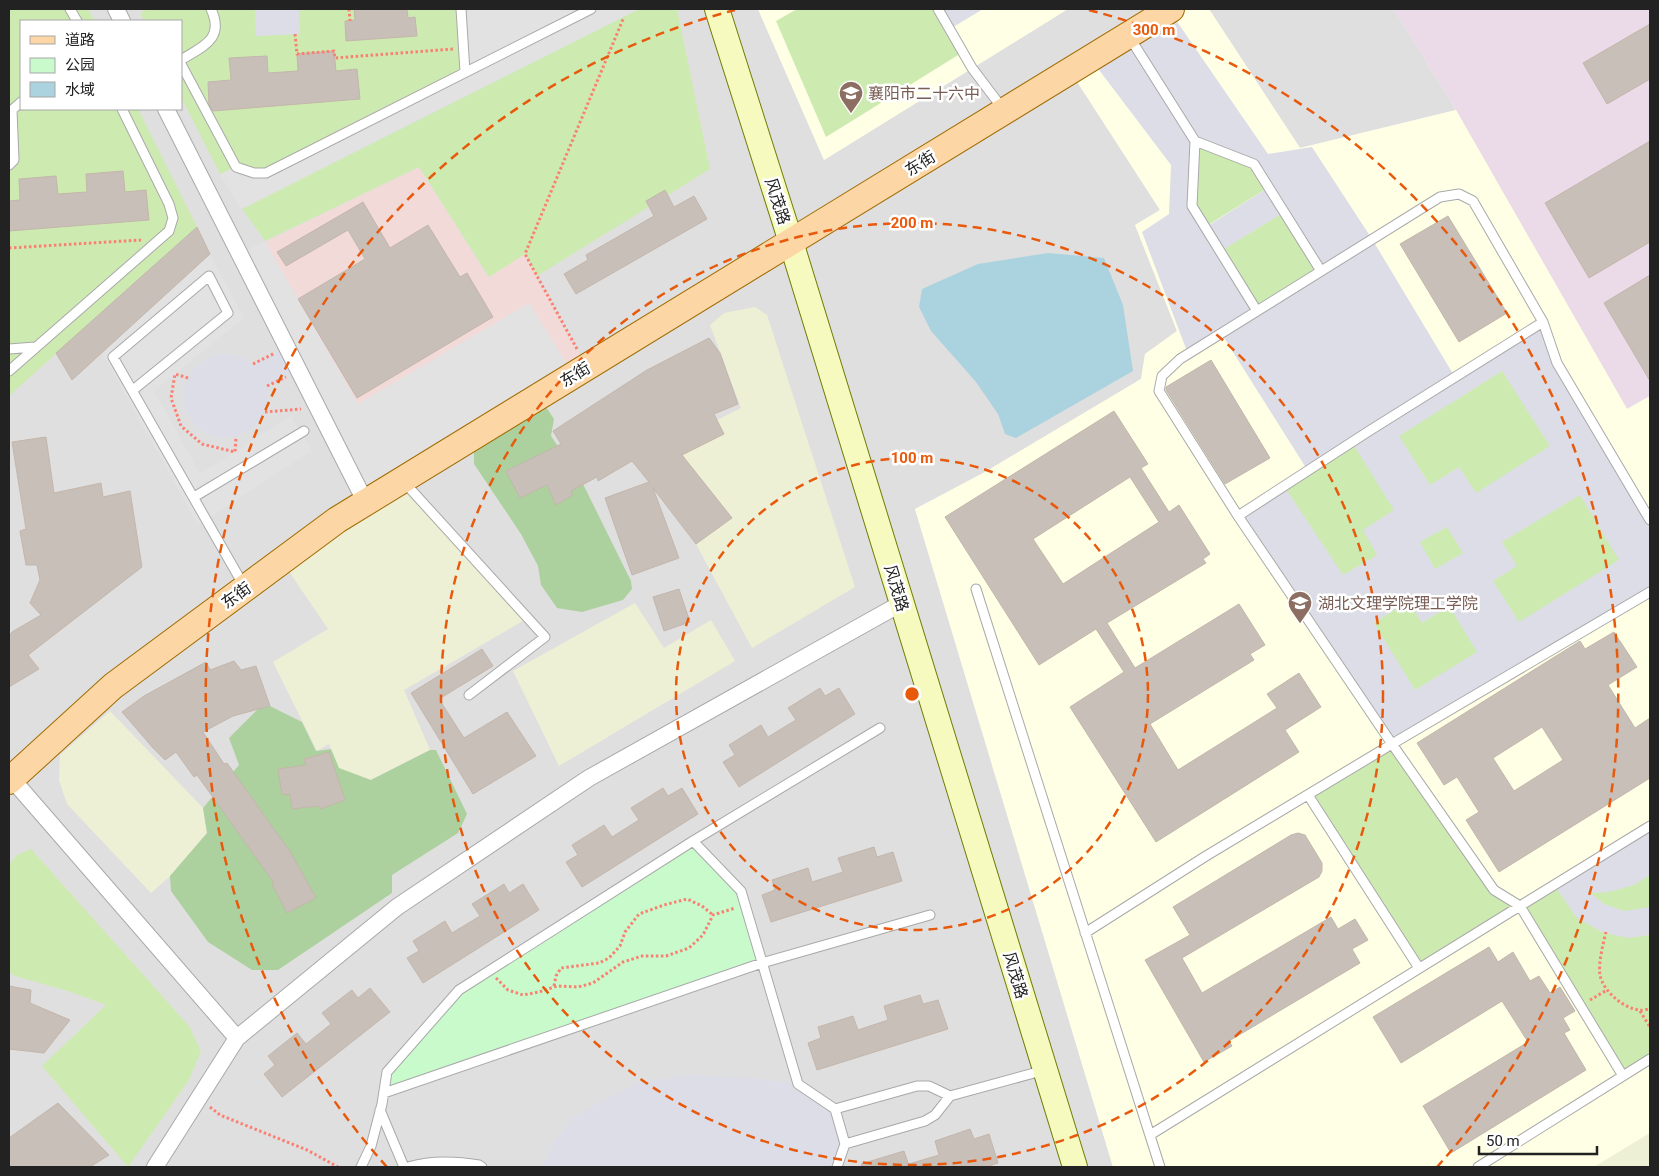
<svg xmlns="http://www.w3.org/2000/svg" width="1659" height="1176" viewBox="0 0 1659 1176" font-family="Roboto,'Noto Sans SC',sans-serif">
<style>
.residential{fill:#e0dfdf;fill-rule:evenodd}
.commercial{fill:#f2dad9}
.industrial{fill:#ebdbe8}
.education{fill:#ffffe5}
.farmland{fill:#eef0d5}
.grass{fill:#cdebb0}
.forest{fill:#add19e}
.park{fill:#c8facc}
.parking{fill:#e2e2e2}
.plaza{fill:#dddde8;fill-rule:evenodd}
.water{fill:#aad3df}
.building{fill:#c7bfb8;stroke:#c4b6ab;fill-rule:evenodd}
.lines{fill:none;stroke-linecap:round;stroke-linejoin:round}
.lane-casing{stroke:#a9a9a9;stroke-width:11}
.street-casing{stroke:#a9a9a9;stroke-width:18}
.secondary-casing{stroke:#707d05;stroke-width:26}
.primary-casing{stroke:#a06b00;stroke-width:28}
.path{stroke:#fa8072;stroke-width:3;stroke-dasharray:2.5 2.5;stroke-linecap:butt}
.lane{stroke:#fff;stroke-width:9}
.street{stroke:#fff;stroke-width:16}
.secondary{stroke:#f7fabf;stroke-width:24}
.primary{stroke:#fcd6a4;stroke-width:26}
.ring{fill:none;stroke:#e8590c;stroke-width:2.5;stroke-dasharray:9 6}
.labels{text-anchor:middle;stroke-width:5;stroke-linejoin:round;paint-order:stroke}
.education-label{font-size:16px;fill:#785e54;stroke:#fff;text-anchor:start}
.street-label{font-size:16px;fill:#222;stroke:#fff}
.centre{fill:#e8590c;stroke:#fff;stroke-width:2.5}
.ring-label{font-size:15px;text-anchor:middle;font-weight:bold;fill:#e8590c;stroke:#fff;stroke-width:5;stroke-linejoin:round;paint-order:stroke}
</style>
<rect width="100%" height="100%" fill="#f2efe9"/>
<path class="residential" d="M9,9H758L824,160L1068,9H1185L1074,77L1160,210L1135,225L1177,331L1145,354L1141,379L985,472L915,509L1113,1167H9ZM21,21H181V109H21Z
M1209,9H1394L1456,110L1300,148Z"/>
<path class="commercial" d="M419,167L488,277L525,254L587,367L366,503L240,254Z"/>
<path class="industrial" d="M1394,9H1650V396L1627,409L1456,110Z"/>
<path class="education" d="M758,9H1068L824,160Z
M1185,9H1209L1300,148L1456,110L1627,409L1650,396V1133L1594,1167H1113L915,509L985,472L1141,379L1145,354L1177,331L1135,225L1160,210L1074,77Z"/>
<path class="farmland" d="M755,307L767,315L855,587L752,648L696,544L732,517L682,455L717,420L741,408L710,325L724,313Z
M403,480L528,618L404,690L430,750L348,791L329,744L317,751L273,662L328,629L282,561Z
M635,603L664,648L711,620L735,661L559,766L513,671Z
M110,711L203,808L207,833L170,876L151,893L67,804L59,780L60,755Z
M1650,1133V1167H1594Z"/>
<path class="grass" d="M9,9H88L95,21H21V109H138L197,227L9,396Z
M148,9H461L465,72L266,173L236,167L220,174L181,97V21H144L140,13Z
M639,9H677L710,169L537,276L525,254L489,277L419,167L265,241L242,209Z
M797,9H938L963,52L826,137L776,21Z
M1195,141L1254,164L1269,187L1205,227L1192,206Z
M1284,212L1321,271L1257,311L1220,251Z
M1543,322L1650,592L1393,744L1494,890L1520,906L1650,826V1059L1623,1076L1520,906L1419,968L1308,795L1392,744L1238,516Z
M31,849L189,1026L201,1051L189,1080L128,1167L42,1066L106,1005L68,991L15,976L9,972V864L17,855Z"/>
<path class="forest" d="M546,407L554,419L551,436L583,484L631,581L632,589L623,600L582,612L557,608L541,585L538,566L521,534L474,464V445Z
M270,706L302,722L316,751L331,749L339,768L371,780L430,750H436L467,814L458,833L392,875V893L278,970H252L208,942L171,891L170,876L207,833L203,808L239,765L229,738L258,709Z"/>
<path class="park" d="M693,841L741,891L762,963L384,1093L387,1072L459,990Z"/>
<path class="parking" d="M461,9H639L241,209L220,174L236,167L266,173L465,72Z
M265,241L358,404L529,303L574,375L366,503L240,254Z
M210,254L244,318L154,391L200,474L291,416L312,451L198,525L102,353Z"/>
<path class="plaza" d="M255,9H299L300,34L256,36Z
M938,9H983L950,29Z
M1169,10L1268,154L1312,147L1372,239L1455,377L1543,322L1557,363L1650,520V592L1392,744L1238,516L1284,486L1343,575L1377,555L1363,530L1394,510L1352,442L1308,471L1221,333L1188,354L1142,232L1169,214L1171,165L1090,58ZM1196,142L1254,164L1269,187L1206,227L1192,206ZM1284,212L1321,271L1257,310L1221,251ZM1502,371L1550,446L1476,493L1459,467L1430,485L1399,436ZM1580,495L1619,560L1519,622L1493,581L1517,566L1502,542ZM1447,527L1463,553L1435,569L1420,542ZM1408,601L1422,623L1449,606L1477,652L1415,690L1374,623Z
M287,347L299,370L267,386L268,400L265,412L257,424L247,432L234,437L219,438L205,433L194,424L186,412L183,398L185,383L192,370L203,361L215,355L228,354L241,357L253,364Z
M1650,826V875L1634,885L1609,892L1590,893L1604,904L1624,911L1650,907V935L1628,938L1614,935L1602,932L1577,918L1554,885Z
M693,1075L753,1078L798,1084L835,1109L845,1144L837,1167H543L551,1147L572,1117L638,1082Z"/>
<path class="water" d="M1048,253L1104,258L1123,305L1133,371L1016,438L1005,434L998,414L976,382L931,331L919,307L922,289L978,264Z"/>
<path class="building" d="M354,9H407L408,18L415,17L417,36L346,41L345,21L355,20Z
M1650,24V79L1607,104L1583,63Z
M334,51L336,71L357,69L360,99L213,111L209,104L208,82L231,80L229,58L267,56L268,73L298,71L297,54Z
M1650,141V242L1589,278L1545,203Z
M123,171L125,192L146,190L149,220L9,231V201L20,200L19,179L56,176L58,194L87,192L86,174Z
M665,190L674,207L694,196L707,219L576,294L564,274L588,260L586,255L654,216L646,201Z
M363,202L390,248L428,225L460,277L467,273L493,317L357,398L298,299L365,259L348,230L286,266L277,252Z
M1448,216L1507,313L1459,342L1400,244Z
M197,227L210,254L72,380L56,353Z
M1650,275V381L1604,303Z
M709,338L720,353L738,404L714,414L724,434L682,455L732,518L696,544L653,488L679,558L632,575L605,498L649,482L632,461L598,481L597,477L571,491L573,495L556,505L547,485L520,498L506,471L561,444L553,431L647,370Z
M1211,360L1270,458L1225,484L1166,390V387Z
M1114,411L1148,464L1141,468L1169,512L1179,505L1210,554L1203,559L1206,563L1107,623L1135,668L1239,604L1265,645L1250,654L1254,660L1150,724L1178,770L1277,708L1267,694L1299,673L1321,707L1285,730L1299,752L1156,842L1070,707L1124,672L1096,629L1039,665L945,517ZM1130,477L1159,522L1063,584L1033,539Z
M46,437L54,493L101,483L103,497L130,491L142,567L28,655L39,669L9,687V637L12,632L41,615L30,603L40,580L37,565H26L20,531L26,529L12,442Z
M679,589L690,622L664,631L653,597Z
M1614,632L1637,667L1608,685L1635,728L1650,718V778L1499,872L1466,820L1479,812L1457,777L1444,785L1417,743L1580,641L1585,649ZM1542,727L1563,760L1514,791L1493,758Z
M482,649L493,666L439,699L464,738L507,712L536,756L473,794L411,693Z
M234,661L241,670L256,666L270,706L233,716L203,732L224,764L227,763L291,853L316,898L287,913L272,884L274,883L197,775L194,777L176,752L165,760L153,748L122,712L144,696L206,662L210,670Z
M820,688L825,696L839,688L855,714L739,787L723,762L735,755L729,745L761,725L768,737L796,720L788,708Z
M329,752L345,800L320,809L319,806L292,809L290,794L282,795L278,769L306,765L304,759Z
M663,788L668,796L682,788L698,814L582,887L566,862L578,855L572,845L604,825L612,837L639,820L631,808Z
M1298,833L1305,835L1322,863V871L1319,877L1182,958L1202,993L1331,917L1338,929L1355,919L1368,940L1352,949L1360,963L1229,1041L1232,1046L1204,1062L1145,960L1190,935L1173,907L1291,835Z
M874,847L877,857L893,852L902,881L771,922L762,895L775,890L772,880L808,868L812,882L843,872L838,858Z
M504,884L509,893L523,884L539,910L423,983L407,958L419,951L413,941L445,921L452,933L480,916L472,904Z
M1489,947L1498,962L1513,952L1530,981L1539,976L1550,993L1560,987L1575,1011L1563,1018L1570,1030L1564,1033L1586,1070L1451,1153L1423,1106L1528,1042L1502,1001L1401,1063L1373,1017Z
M9,986L31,990L30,1003L70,1020L44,1053L9,1049Z
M370,988L390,1012L282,1097L264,1074L275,1065L268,1056L297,1033L306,1044L331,1024L322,1013L352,990L358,998Z
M920,995L923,1004L938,1000L948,1029L817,1070L808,1043L821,1038L818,1027L853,1016L858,1030L888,1020L884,1006Z
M58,1103L109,1155L90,1167H9V1138Z
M970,1129L974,1139L989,1134L998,1163L986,1167H862L861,1164L904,1151L909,1166V1164L939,1155L935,1141Z"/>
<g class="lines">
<defs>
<path id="lane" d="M70,9L77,21
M461,9L465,72
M938,9L972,68L1003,109
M1130,38L1195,141
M181,60C203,46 225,39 211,9
M181,64L236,167L254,173H266L591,9
M9,165L14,160L12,110L21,102
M1257,311L1192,206L1195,141L1254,164L1321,271
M9,349L35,347
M9,371L169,231L173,218L169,204L122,109
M133,390L228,313L209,276L113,357L244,586
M404,482L545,637L469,695
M194,497L304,431
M1238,516L1369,431L1543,322
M1650,520L1557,363L1543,322L1473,201L1459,194L1440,197L1180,359L1162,376L1159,391L1238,516L1392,744L1650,592
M976,589L1160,1167
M1308,795L1419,968
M693,841L880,728
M1085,933L1206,856L1392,744L1494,890L1520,906L1150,1135
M1623,1076L1520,906L1650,826
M384,1093L762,963L930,915
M950,1096L935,1115L925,1121L845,1144L835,1109L917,1086H929L950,1096L1045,1070
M380,1110L404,1167
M361,1167L371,1146L382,1104L387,1072L459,990L693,841L741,891L798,1084L835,1109
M408,1167C432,1160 455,1161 479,1165L482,1167
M837,1167L845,1144
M1478,1167L1650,1059"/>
<path id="street" d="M116,9L122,21
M166,109L366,503
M12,779L237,1038
M155,1167L237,1038L397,907L589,778L902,603"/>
<path id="secondary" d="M717,9L791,242L1075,1167"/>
<path id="primary" d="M9,781L113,686L337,520L1171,9"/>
</defs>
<use href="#lane" class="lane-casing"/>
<use href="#street" class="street-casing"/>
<use href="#secondary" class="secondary-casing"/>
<use href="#primary" class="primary-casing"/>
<path class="path" d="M349,9L350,21
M295,34L297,54L334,51L335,58L453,49
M9,248L141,240
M577,349L525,254L624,17
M253,364L275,353
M188,378L175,374L171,398L181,426L202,444L235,452L236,437
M267,386L286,377
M265,412L301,409
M1606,932C1603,944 1598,964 1600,975C1603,991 1623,1008 1639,1010C1642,1011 1647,1009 1650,1009
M496,978L508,990L523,995L539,992L557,986L578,987L593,983L623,962L642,956H666L689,948L703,935L713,915L735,908
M554,986L556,976L561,968L599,963L609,958L620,946L625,932L639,914L664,905L687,899L702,906L713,915
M1590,1000L1607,990
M1640,1011L1650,1027
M210,1107L220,1115L307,1150L338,1167"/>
<use href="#lane" class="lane"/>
<use href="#street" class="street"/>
<use href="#secondary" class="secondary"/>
<use href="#primary" class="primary"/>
</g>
<g class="ring">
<circle cx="912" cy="694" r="236"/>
<circle cx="912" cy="694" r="471"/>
<path d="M387 1167A707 707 0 0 1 735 10M1089 10A707 707 0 0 1 1437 1167"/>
</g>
<defs>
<symbol id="school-pin" viewBox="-11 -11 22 30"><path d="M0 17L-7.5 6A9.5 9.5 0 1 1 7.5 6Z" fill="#8d6e63" stroke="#fff"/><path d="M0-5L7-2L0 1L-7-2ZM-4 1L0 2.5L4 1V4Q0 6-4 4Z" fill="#fff"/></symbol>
<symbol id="university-pin" viewBox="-11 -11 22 30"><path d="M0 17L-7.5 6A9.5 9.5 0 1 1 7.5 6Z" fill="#8d6e63" stroke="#fff"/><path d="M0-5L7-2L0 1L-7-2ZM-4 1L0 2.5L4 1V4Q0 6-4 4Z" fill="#fff"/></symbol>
</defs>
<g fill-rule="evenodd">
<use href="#school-pin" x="837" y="79" width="28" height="38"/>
<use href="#university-pin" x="1286" y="589" width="28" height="38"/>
</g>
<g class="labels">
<g class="education-label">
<text x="868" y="99">襄阳市二十六中</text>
<text x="1318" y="609">湖北文理学院理工学院</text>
</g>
<g class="street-label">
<text transform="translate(920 163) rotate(-32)" y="6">东街</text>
<text transform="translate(778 201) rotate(72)" y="6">风茂路</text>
<text transform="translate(575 374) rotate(-31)" y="6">东街</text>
<text transform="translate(897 588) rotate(73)" y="6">风茂路</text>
<text transform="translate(236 595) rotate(-36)" y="6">东街</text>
<text transform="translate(1016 975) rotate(73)" y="6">风茂路</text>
</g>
</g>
<circle cx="912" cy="694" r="8" class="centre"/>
<g class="ring-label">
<text x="1154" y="35">300 m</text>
<text x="912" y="228">200 m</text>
<text x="912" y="463">100 m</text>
</g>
<rect width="1659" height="1176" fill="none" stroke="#222222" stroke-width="20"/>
<rect x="20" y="20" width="162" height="90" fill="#ffffff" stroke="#a7a7a7"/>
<rect x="30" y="36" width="25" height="8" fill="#fcd6a4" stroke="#a7a7a7"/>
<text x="65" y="45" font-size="15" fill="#222222">道路</text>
<rect x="30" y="58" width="25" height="15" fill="#c8facc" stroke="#a7a7a7"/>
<text x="65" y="70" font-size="15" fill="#222222">公园</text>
<rect x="30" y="82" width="25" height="15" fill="#aad3df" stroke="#a7a7a7"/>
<text x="65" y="95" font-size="15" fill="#222222">水域</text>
<path d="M1479 1146v8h118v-8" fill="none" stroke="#222222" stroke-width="2.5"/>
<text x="1486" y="1146" font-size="15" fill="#222222" stroke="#ffffff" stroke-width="4" paint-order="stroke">50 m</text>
</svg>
